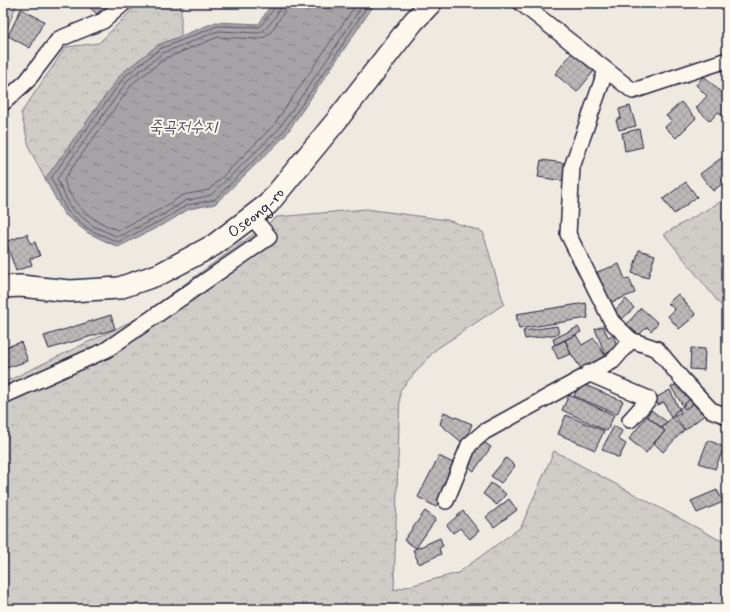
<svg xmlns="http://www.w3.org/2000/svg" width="730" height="612" viewBox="0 0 730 612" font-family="Mynerve,'Poor Story',sans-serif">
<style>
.forest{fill:url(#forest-crowns);stroke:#797882}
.water{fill:url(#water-ripples);stroke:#716f7c}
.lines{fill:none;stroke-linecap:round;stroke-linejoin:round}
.shore{stroke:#575666;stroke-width:1}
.building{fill:url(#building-cross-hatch);stroke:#22223b}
.minor-casing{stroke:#22223b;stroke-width:18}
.secondary-casing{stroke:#22223b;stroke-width:24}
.minor{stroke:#fbf7ec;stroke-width:15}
.secondary{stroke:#fbf7ec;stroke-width:21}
.labels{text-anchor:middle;stroke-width:4;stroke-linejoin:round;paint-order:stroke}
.street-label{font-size:16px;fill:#22223b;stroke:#fbf7ec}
.water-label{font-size:17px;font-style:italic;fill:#575666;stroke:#fbf7ec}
</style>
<defs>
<pattern id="forest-crowns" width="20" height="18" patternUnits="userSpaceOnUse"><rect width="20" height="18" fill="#d0cdc9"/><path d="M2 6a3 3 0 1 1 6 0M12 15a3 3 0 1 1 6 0" fill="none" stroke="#b2b0ae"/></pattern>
<pattern id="water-ripples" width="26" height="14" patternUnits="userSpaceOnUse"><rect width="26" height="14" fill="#a6a3a7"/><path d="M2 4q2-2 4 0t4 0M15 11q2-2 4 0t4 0" fill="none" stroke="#878489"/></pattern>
<pattern id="building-cross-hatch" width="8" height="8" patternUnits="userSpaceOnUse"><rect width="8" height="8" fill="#bcb8b8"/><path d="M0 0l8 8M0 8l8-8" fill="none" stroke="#a19e9f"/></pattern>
</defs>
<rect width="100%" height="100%" fill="#eeeae2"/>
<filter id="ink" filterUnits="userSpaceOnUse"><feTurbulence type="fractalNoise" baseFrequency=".025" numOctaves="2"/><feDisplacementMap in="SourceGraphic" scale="8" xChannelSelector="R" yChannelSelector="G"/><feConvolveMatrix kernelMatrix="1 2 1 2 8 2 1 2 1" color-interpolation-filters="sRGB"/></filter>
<g filter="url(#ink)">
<path class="forest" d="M3,3H17L3,39Z
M139,3H181V36L158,45L122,73L45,179L30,150L21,113L66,47L99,43Z
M727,198V313L664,234Z
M366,209L447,220L483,232L504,304L435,350L400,390L394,590L458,573L521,527L554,451L727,544V609H3V383L138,318L277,217Z"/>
<path class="water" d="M272,3H373L372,8L285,136L215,204L189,209L168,222L118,247L88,233L64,214L45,179L122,73L158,45L216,22L259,24Z"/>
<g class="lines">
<path class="shore" d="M276,3L275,7L260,27L217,26L160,49L125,76L51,178L67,211L90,230L118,242L166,218L187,205L214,200L282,133L332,61L369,3
M281,3C280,12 267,31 258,33L218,31L163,53L129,79L57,179L71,208L93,226L118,237L164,214L185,201L211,195L278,130L328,58L364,3
M287,3L284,12L271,32L265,37L258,39L218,37L166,58L133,83L64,179C70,205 94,222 118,230L161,209L183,195L209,190L273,126L357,3"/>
</g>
<path class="building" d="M85,3H107L97,14Z
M21,9L44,21L30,48L8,36Z
M572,53L594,71L577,92L555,74Z
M704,76L727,98V114L724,117L718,112L710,121L696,108L707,96L696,85Z
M681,102L696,118L676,138L665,127L672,121L666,116Z
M630,106L636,126L619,130L616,120L621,118L619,109Z
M639,129L643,147L625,151L622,133Z
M724,156L727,160V180L713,191L700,174Z
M541,160L565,163L563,181L538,177Z
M686,182L697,197L674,214L663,199Z
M27,234L31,244L35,242L40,256L30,259L32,265L16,271L6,242Z
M639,250L655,255L648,278L632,273Z
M619,264L625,279L629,278L635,293L609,303L597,272Z
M678,294L696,315L679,329L668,316L675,310L668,303Z
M626,299L634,308L622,319L614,311Z
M586,303L588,318L519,329L516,314Z
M641,308L658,323L651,331L647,327L637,337L625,326Z
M111,315L115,329L49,349L44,336Z
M557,326L559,334L525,339L523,331Z
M603,326L608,337L613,335L618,348L605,354L595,329Z
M578,327L581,332L555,345L553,339Z
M576,335L582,345L594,338L605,356L582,370L571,354L565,340Z
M565,340L571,354L558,359L552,346Z
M21,342L28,361L3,369V348Z
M691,348L705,349L704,370L690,369Z
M681,382L694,403L685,409L671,387Z
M580,383L623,401L617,414L574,396Z
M670,390L681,413L671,418L664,402L658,405L655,398Z
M569,395L614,415L607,431L562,410Z
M694,396L707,413L685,430L673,414Z
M651,410L667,422L662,428L647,416Z
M444,412L472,424L464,444L440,424Z
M566,415L604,431L595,450L558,434Z
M647,416L665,431L654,443L646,453L629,439Z
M672,417L684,430L663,452L654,443L665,431L662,428Z
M614,426L622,431L618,439L626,444L619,458L602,449Z
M708,440L724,447L715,469L699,463Z
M482,441L491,447L474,471L466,465Z
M439,456L457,465L436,507L418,497Z
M506,458L515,466L501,483L491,476Z
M491,483L506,494L497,505L483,494Z
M717,490L723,502L697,513L691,501Z
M509,499L517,510L494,527L486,517Z
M425,511L436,519L416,548L404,540Z
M463,511L479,531L470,539L460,528L453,533L447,525Z
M440,538L443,546L439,548L441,554L419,564L413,550Z"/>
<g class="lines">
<defs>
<path id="minor" d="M521,3L633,91L727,60
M606,70L572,167L568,234L612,322L631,340L657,349L682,379L711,410L727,416
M3,103L27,81L59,39L103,21L124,3
M588,373L649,399L630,420
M3,396L106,350L269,237L251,216
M446,501L469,445L484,432L613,361L631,340"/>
<g id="secondary">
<path id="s1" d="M3,287L20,286L70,291L119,288L160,274L214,245L268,204L337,120L413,22L431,3"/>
</g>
</defs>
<use href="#minor" class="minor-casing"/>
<use href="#secondary" class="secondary-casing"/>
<use href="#minor" class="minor"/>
<use href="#secondary" class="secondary"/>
</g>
</g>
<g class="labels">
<g class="street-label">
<text dy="6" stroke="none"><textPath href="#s1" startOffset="274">Oseong-ro</textPath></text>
</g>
<g class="water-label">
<text x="183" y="132">죽곡저수지</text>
</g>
</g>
<rect width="730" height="612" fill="none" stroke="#fbf7ec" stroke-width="16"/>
<rect x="8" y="8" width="714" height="596" fill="none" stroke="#22223b" stroke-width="1.5" filter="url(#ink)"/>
</svg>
